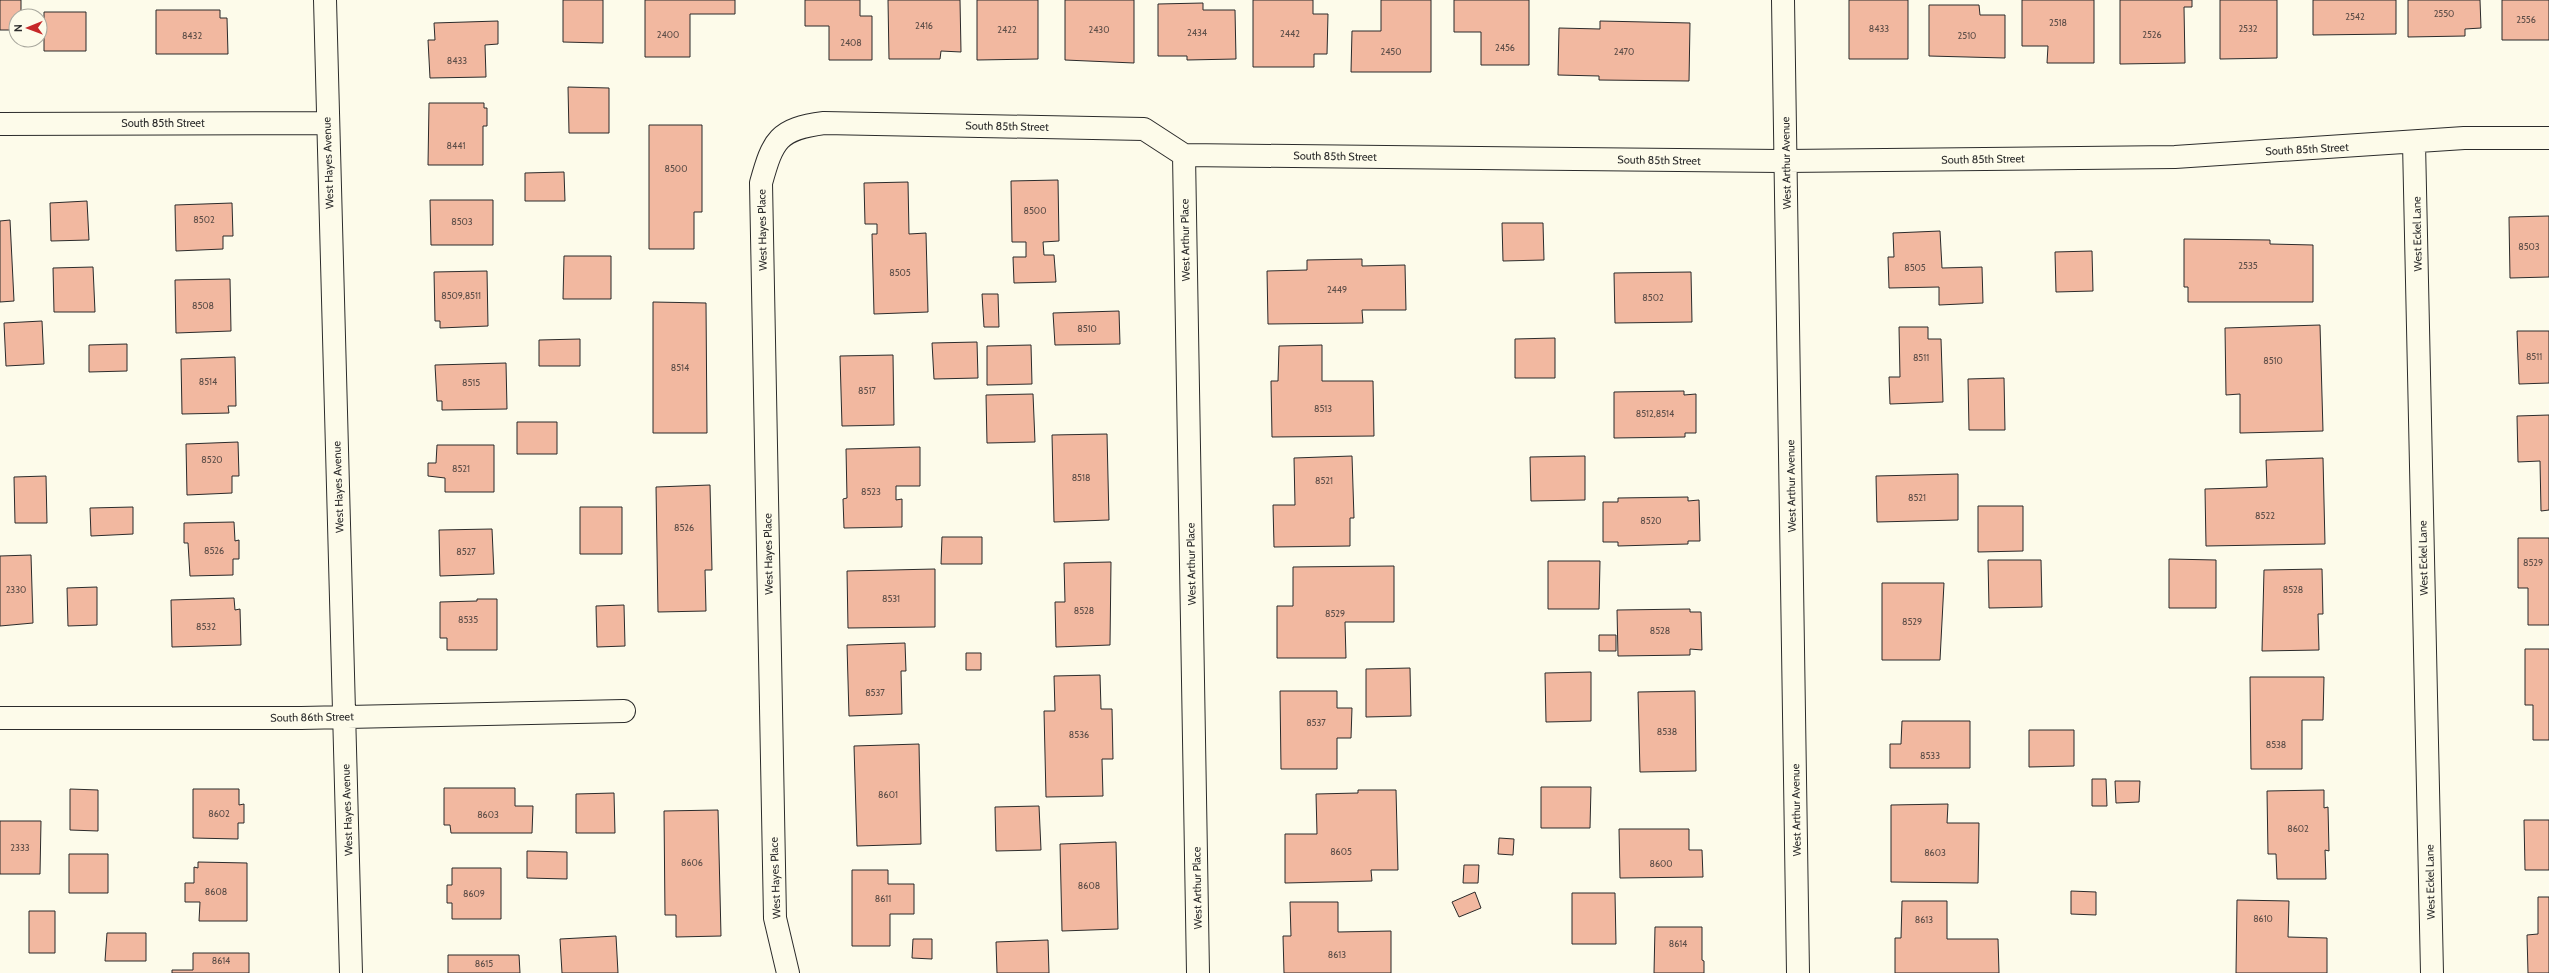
<svg xmlns="http://www.w3.org/2000/svg" width="2549" height="973" viewBox="0 0 2549 973" font-family="Cabin,sans-serif">
<style>
.building{fill:#f2b8a0;stroke:#2b2b2b}
.lines{fill:none;stroke-linecap:round;stroke-linejoin:round}
.street-casing{stroke:#2b2b2b;stroke-width:24}
.street{stroke:#fdfbea;stroke-width:22}
.labels{text-anchor:middle;stroke-width:3;stroke-linejoin:round;paint-order:stroke}
.number-label{font-size:9px;fill:#5d4e48}
.street-label{font-size:11px;fill:#2b2b2b;stroke:#fdfbea}
</style>
<rect width="100%" height="100%" fill="#fdfbea"/>
<path class="building" d="M0,0H21V16H16V30H0Z
M563,0H603V43L563,42Z
M645,0H735V14H690V57H645Z
M805,0H860V16H872V60H829V26H805Z
M888,0H960L961,52L941,51L940,59H889Z
M977,0H1038V59L977,60Z
M1065,0H1134V63L1065,60Z
M1253,0H1313V14H1328L1327,54H1314V67H1253Z
M1381,0H1431V72H1351L1352,31H1381Z
M1454,0H1529V65H1481V32H1454Z
M1849,0H1908V59H1849Z
M2022,0H2094V63H2047L2048,46H2022Z
M2120,0H2192V7H2184L2185,63L2120,64Z
M2220,0H2277V58L2220,59Z
M2313,0H2396V34L2313,35Z
M2408,0H2480L2481,28L2465,29V36L2408,37Z
M2502,0H2549V40H2502Z
M1203,3V10H1235L1236,59L1187,60V56H1158V4Z
M1929,5H1979L1980,15H2005V58L1929,56Z
M156,10H220V18H227L228,54H156Z
M44,12H86V51H44Z
M498,21V44L485,45L486,77L430,78L428,40H435L434,23Z
M1600,21L1690,23L1689,81L1599,80V76L1558,75L1559,28L1600,29Z
M568,87L609,88V133H569Z
M429,103H484V108H487V126H483V165H428Z
M649,125H702V212H694V249H649Z
M564,172L565,201H525V173Z
M1058,180L1059,241L1043,242L1044,255H1054L1056,282L1014,283L1013,257H1026V242H1012L1011,181Z
M908,182L909,234L926,233L928,312L874,314L872,234H877V224H865L864,183Z
M430,200H493V245H431Z
M87,201L89,240L51,241L50,203Z
M232,203L233,236H223V249L176,251L175,205Z
M2549,216V277L2510,278L2509,217Z
M10,220L14,301L0,302V221Z
M1502,223H1543L1544,260L1503,261Z
M1940,231L1942,268L1982,267L1983,303L1939,305V287L1889,288L1888,257H1894L1893,233Z
M2184,239L2270,240V244L2313,245V302H2188V287H2184Z
M2092,251L2093,291L2056,292L2055,252Z
M564,256H611V299H563Z
M1362,259V266L1405,265L1406,310H1362L1363,323L1268,324L1267,271L1307,270V260Z
M93,267L95,312H54L53,268Z
M487,271L488,326L440,328V321H435L434,272Z
M1691,272L1692,322L1615,323L1614,273Z
M230,279L231,331L176,333L175,280Z
M982,294H998L999,327H984Z
M653,302L706,303L707,433H653Z
M1119,311L1120,344L1055,345L1053,313Z
M42,321L44,364L6,366L4,323Z
M2320,325L2323,431L2240,433V394L2226,395L2225,328Z
M1899,327H1928V339H1941L1943,402L1890,404L1889,377H1900Z
M2517,331H2549V383L2519,384Z
M1555,338V378H1515V339Z
M580,339V366H539V340Z
M977,342L978,378L934,379L932,343Z
M127,344V371L89,372V345Z
M1031,345L1032,384L987,385V346Z
M1322,345V381H1373L1374,436L1272,437L1271,381H1278L1279,346Z
M893,355L894,425L842,426L840,356Z
M235,357L236,406H228L229,413L182,414L181,359Z
M506,363L507,409L442,410V401H437L435,365Z
M2004,378L2005,430H1969L1968,379Z
M1684,391V395L1696,394V433H1685V437L1614,438V392Z
M1033,394L1035,442L987,443L986,395Z
M2549,415V510L2541,511L2540,461L2518,462L2517,416Z
M517,422H557V454H517Z
M1107,434L1109,520L1054,522L1052,435Z
M238,442L239,476H232V493L187,495L186,444Z
M437,445H494V492H445V478L428,476V463H436Z
M920,447V486H896V500L902,499V527L844,528L843,499L847,498L846,449Z
M1352,456L1354,518H1350V546L1274,547L1273,505H1295L1294,458Z
M1585,456V500L1531,501L1530,457Z
M2323,458L2325,544L2206,546L2205,489L2267,487L2266,460Z
M1958,474V520L1877,522L1876,476Z
M46,476L47,523H15L14,477Z
M710,485L712,570H705L706,611L658,612L656,487Z
M1688,497V501L1699,500L1700,541H1688V544L1618,546V542H1603V502H1618V498Z
M1978,506H2023V551L1978,552Z
M133,507V534L91,536L90,508Z
M580,507H622V554H580Z
M234,522L235,541L239,540V559H233V575L190,576L188,543H184V523Z
M492,529L494,574L440,576L439,530Z
M942,537H982V564H941Z
M2518,538H2549V625H2528V588H2518Z
M31,555L33,623L0,626V556Z
M2169,559L2216,560V608H2169Z
M1988,560H2041L2042,607L1989,608Z
M1548,561H1600L1599,609H1548Z
M1111,562L1110,645L1056,647L1055,602H1065L1064,563Z
M1394,566V622H1345L1346,658H1277V606H1293V567Z
M935,569V627L848,628L847,571Z
M2322,569L2323,614H2318L2319,650L2262,651L2264,570Z
M1882,583H1944L1940,660H1882Z
M97,587V625L68,626L67,588Z
M234,598L235,610L240,609L241,645L172,647L171,600Z
M477,599H497V650H447V638H440V602L477,601Z
M624,605L625,646L597,647L596,606Z
M1690,609V612H1701L1702,650L1690,649V655L1618,656L1617,610Z
M1599,635H1616V651H1599Z
M905,643L906,671H901L902,714L849,716L847,645Z
M2525,649H2549V740H2533V705H2525Z
M966,653H981V670H966Z
M1410,668L1411,716L1366,717V669Z
M1591,672V721L1546,722L1545,673Z
M1100,675L1101,709H1112L1113,759H1102L1103,796L1046,797L1044,711H1055L1054,676Z
M2250,677H2324L2323,720H2302V769H2251Z
M1280,691H1337V708H1352L1351,738H1337V769H1281Z
M1695,691L1696,771L1640,772L1638,692Z
M1902,721H1970V768H1890V744H1901Z
M2029,730H2074V766L2029,767Z
M919,744L921,844L857,846L854,746Z
M2092,779H2106L2107,806H2092Z
M2115,781H2140L2139,802L2116,803Z
M1541,787H1591L1590,828H1541Z
M444,788H515V806H533L532,833H451L450,825H444Z
M70,789L98,790V831L70,830Z
M193,789H239V805L244,804V823H238V839L193,838Z
M1358,790H1396L1398,870H1371L1372,881L1285,883V834H1317L1316,794L1358,793Z
M2324,790V808L2328,807L2329,851L2325,850L2326,879H2277L2276,854H2268L2267,791Z
M614,793L615,833H576V794Z
M1948,804L1947,823H1979L1978,883L1891,882V805Z
M1039,806L1041,850L996,851L995,807Z
M718,810L721,936L676,937V915H665L664,811Z
M2524,820H2549V870H2525Z
M0,821H41L40,874H0Z
M1619,829H1689V850H1702L1703,877L1620,878Z
M1499,838L1514,839L1513,855L1498,854Z
M1116,842L1118,929L1062,931L1060,844Z
M527,851L567,852V879L527,878Z
M69,854H108V893H69Z
M198,862L247,863V921H199L200,902H185V883H194V867L198,868Z
M1464,865H1479L1478,883H1463Z
M452,868H501V919H452V903H447V885H452Z
M852,870H888V884H914V914H890V946H852Z
M2071,891L2096,892V915L2071,914Z
M1475,892L1481,908L1459,917L1452,902Z
M1572,893H1615L1616,944H1572Z
M2538,897H2549V973H2528L2527,935L2538,934Z
M2237,900L2289,901L2288,937L2327,938V973H2236Z
M1902,901H1947V939H1998L1999,973H1895V938H1901Z
M1290,902H1338V932L1391,931V973H1284L1283,936H1291Z
M29,911H55V953H29Z
M1655,927H1702V960L1704,961V973H1654Z
M107,933H146V961H105Z
M616,936L618,973H562L560,939Z
M913,939H932V959L912,958Z
M1048,940L1049,973H997L996,942Z
M193,953H249V973H172V970H193Z
M448,955H519L520,973H448Z"/>
<g class="lines">
<defs>
<path id="street" d="M325,0L351,973
M1783,0L1798,973
M0,124L327,123
M2414,143L2432,973
M1184,155L1198,973
M0,718H301L624,711
M788,973L775,918L761,183C773,140 778,129 824,123L1144,129L1184,155L1786,161L2175,157L2464,138H2549"/>
</defs>
<use href="#street" class="street-casing"/>
<use href="#street" class="street"/>
</g>
<g class="labels">
<g class="number-label">
<text x="2444" y="17">2550</text>
<text x="2355" y="20">2542</text>
<text x="2526" y="23">2556</text>
<text x="2058" y="26">2518</text>
<text x="924" y="29">2416</text>
<text x="1879" y="32">8433</text>
<text x="2248" y="32">2532</text>
<text x="1007" y="33">2422</text>
<text x="1099" y="33">2430</text>
<text x="1197" y="36">2434</text>
<text x="1290" y="37">2442</text>
<text x="668" y="38">2400</text>
<text x="2152" y="38">2526</text>
<text x="192" y="39">8432</text>
<text x="1967" y="39">2510</text>
<text x="851" y="46">2408</text>
<text x="1505" y="51">2456</text>
<text x="1391" y="55">2450</text>
<text x="1624" y="55">2470</text>
<text x="457" y="64">8433</text>
<text x="456" y="149">8441</text>
<text x="676" y="172">8500</text>
<text x="1035" y="214">8500</text>
<text x="204" y="223">8502</text>
<text x="462" y="225">8503</text>
<text x="2529" y="250">8503</text>
<text x="2248" y="269">2535</text>
<text x="1915" y="271">8505</text>
<text x="900" y="276">8505</text>
<text x="1337" y="293">2449</text>
<text x="461" y="299">8509,8511</text>
<text x="1653" y="301">8502</text>
<text x="203" y="309">8508</text>
<text x="1087" y="332">8510</text>
<text x="2534" y="360">8511</text>
<text x="1921" y="361">8511</text>
<text x="2273" y="364">8510</text>
<text x="680" y="371">8514</text>
<text x="208" y="385">8514</text>
<text x="471" y="386">8515</text>
<text x="867" y="394">8517</text>
<text x="1323" y="412">8513</text>
<text x="1655" y="417">8512,8514</text>
<text x="212" y="463">8520</text>
<text x="461" y="472">8521</text>
<text x="1081" y="481">8518</text>
<text x="1324" y="484">8521</text>
<text x="871" y="495">8523</text>
<text x="1917" y="501">8521</text>
<text x="2265" y="519">8522</text>
<text x="1651" y="524">8520</text>
<text x="684" y="531">8526</text>
<text x="214" y="554">8526</text>
<text x="466" y="555">8527</text>
<text x="2533" y="566">8529</text>
<text x="16" y="593">2330</text>
<text x="2293" y="593">8528</text>
<text x="891" y="602">8531</text>
<text x="1084" y="614">8528</text>
<text x="1335" y="617">8529</text>
<text x="468" y="623">8535</text>
<text x="1912" y="625">8529</text>
<text x="206" y="630">8532</text>
<text x="1660" y="634">8528</text>
<text x="875" y="696">8537</text>
<text x="1316" y="726">8537</text>
<text x="1667" y="735">8538</text>
<text x="1079" y="738">8536</text>
<text x="2276" y="748">8538</text>
<text x="1930" y="759">8533</text>
<text x="888" y="798">8601</text>
<text x="219" y="817">8602</text>
<text x="488" y="818">8603</text>
<text x="2298" y="832">8602</text>
<text x="20" y="851">2333</text>
<text x="1341" y="855">8605</text>
<text x="1935" y="856">8603</text>
<text x="692" y="866">8606</text>
<text x="1661" y="867">8600</text>
<text x="1089" y="889">8608</text>
<text x="216" y="895">8608</text>
<text x="474" y="897">8609</text>
<text x="883" y="902">8611</text>
<text x="2263" y="922">8610</text>
<text x="1924" y="923">8613</text>
<text x="1678" y="947">8614</text>
<text x="1337" y="958">8613</text>
<text x="221" y="964">8614</text>
<text x="484" y="967">8615</text>
</g>
<g class="street-label">
<text x="163" y="127">South 85th Street</text>
<text transform="translate(1007 126) rotate(1)" y="4">South 85th Street</text>
<text transform="translate(2307 149) rotate(-3)" y="4">South 85th Street</text>
<text transform="translate(1335 156) rotate(1)" y="4">South 85th Street</text>
<text transform="translate(1983 159) rotate(-1)" y="4">South 85th Street</text>
<text transform="translate(1659 160) rotate(1)" y="4">South 85th Street</text>
<text transform="translate(328 163) rotate(-92)" y="4">West Hayes Avenue</text>
<text transform="translate(1786 163) rotate(-91)" y="4">West Arthur Avenue</text>
<text transform="translate(762 230) rotate(-91)" y="4">West Hayes Place</text>
<text transform="translate(2417 234) rotate(-91)" y="4">West Eckel Lane</text>
<text transform="translate(1185 240) rotate(-91)" y="4">West Arthur Place</text>
<text transform="translate(1791 486) rotate(-91)" y="4">West Arthur Avenue</text>
<text transform="translate(338 487) rotate(-92)" y="4">West Hayes Avenue</text>
<text transform="translate(768 554) rotate(-91)" y="4">West Hayes Place</text>
<text transform="translate(2423 558) rotate(-91)" y="4">West Eckel Lane</text>
<text transform="translate(1191 564) rotate(-91)" y="4">West Arthur Place</text>
<text transform="translate(312 717) rotate(-1)" y="4">South 86th Street</text>
<text transform="translate(347 810) rotate(-92)" y="4">West Hayes Avenue</text>
<text transform="translate(1796 810) rotate(-91)" y="4">West Arthur Avenue</text>
<text transform="translate(775 878) rotate(-92)" y="4">West Hayes Place</text>
<text transform="translate(2430 882) rotate(-91)" y="4">West Eckel Lane</text>
<text transform="translate(1197 888) rotate(-91)" y="4">West Arthur Place</text>
</g>
</g>
<g transform="translate(28 28) rotate(269)"><circle r="19" fill="#fdfbea" stroke="#a9a89e"/>
<path d="M0-3L7 15L0 10L-7 15Z" fill="#c62828"/>
<text y="-6" font-size="11" font-weight="bold" text-anchor="middle" fill="#2b2b2b">N</text>
</g>
</svg>
